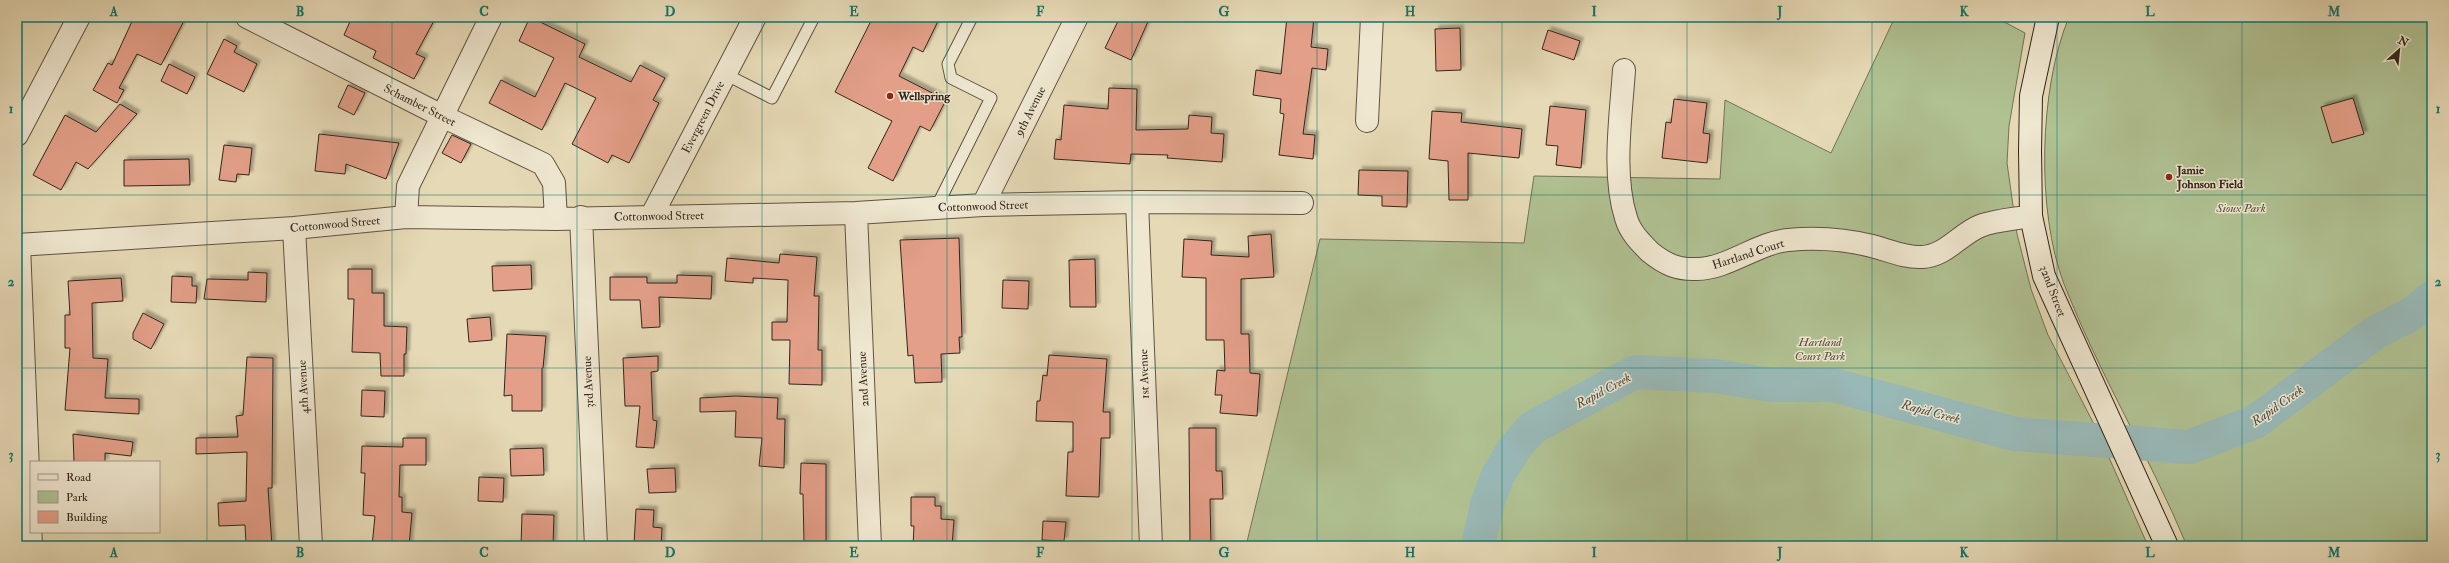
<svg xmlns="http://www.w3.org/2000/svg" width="2449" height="563" viewBox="0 0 2449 563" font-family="'IM FELL Double Pica',serif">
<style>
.green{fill:#b0c192;stroke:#727357}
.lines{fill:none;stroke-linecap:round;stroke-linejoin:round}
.river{stroke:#99b9b7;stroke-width:34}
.building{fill:#e39f88;stroke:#33251c;filter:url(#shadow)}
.lane-casing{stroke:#605242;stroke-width:13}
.street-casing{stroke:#605242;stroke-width:24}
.secondary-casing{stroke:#33251c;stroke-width:24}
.lane{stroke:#efe7d0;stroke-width:11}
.street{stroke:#efe7d0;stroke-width:22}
.secondary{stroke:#efe7d0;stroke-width:22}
.grid{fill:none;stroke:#0f766e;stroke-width:1;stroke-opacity:0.55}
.poi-dot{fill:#8f2418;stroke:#efe7d0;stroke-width:1.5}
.labels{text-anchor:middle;stroke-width:3;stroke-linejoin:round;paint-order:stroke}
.poi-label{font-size:12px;font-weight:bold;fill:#33251c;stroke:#efe7d0;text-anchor:start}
.street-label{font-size:12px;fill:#33251c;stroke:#efe7d0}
.park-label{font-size:12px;font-style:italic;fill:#524c3a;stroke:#efe7d0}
.water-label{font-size:13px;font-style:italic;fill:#4c4a43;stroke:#efe7d0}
.neatline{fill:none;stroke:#0f766e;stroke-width:1.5}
.grid-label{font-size:13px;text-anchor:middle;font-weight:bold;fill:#0f766e}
</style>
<defs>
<filter id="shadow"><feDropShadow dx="3.5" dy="-3.5" stdDeviation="1" flood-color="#0004"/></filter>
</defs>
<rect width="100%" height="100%" fill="#e6dab6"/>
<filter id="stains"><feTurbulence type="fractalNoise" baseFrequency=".005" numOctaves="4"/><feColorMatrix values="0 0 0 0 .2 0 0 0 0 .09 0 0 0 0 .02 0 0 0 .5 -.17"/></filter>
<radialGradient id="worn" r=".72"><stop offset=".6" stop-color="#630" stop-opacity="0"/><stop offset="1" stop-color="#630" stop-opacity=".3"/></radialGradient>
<path class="green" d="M1895,17H1995L2025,33L2009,126L2007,163L2017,234L2031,289L2048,335L2096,428L2148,546H1246L1320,239L1524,243L1534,176L1720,179L1725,100L1831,153Z
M2069,17H2432V546H2187C2150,457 2099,374 2064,284C2036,211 2039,88 2069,17Z"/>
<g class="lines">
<path class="river" d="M1478,546L1488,501L1498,475L1514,449L1532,428L1635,372L1715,376L1772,385H1833L2015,434L2189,447L2255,422L2376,332L2410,315L2432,298"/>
</g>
<path class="building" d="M134,17H186L161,65L137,54L119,88L124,90L117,103L93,90L108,63L112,65Z
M352,17H436L416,54L425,58L414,79L373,58L376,51L344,35Z
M530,17L585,44L579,57L631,82L640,65L665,78L653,100L659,103L629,163L612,155L608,163L572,144L596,98L565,83L542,130L489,103L501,80L535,97L554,58L519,41Z
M873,17H940L923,52L913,47L899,76L946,100L930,131L920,126L893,181L868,168L892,121L835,92Z
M1120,17H1150L1131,60L1105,48Z
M1287,17H1314L1311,47L1328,49L1326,70L1312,68L1303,134L1315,135L1313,159L1279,155L1284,114L1280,113L1281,99L1253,95L1256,70L1281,74Z
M1460,28L1461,70L1436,71L1435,29Z
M1548,30L1580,41L1574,60L1542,49Z
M224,39L237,46L234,52L257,64L244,92L207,74Z
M169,64L195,77L187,94L161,81Z
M348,85L365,93L354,115L338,107Z
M1109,88L1137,89L1136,130L1188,129L1189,115L1212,117L1211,133L1224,134L1222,162L1167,158L1168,155L1131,154L1130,164L1054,159L1056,139L1061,140L1064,105L1108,109Z
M2353,98L2364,134L2332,143L2321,107Z
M1674,99L1707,103L1703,133L1710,134L1707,163L1662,158L1666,122L1671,123Z
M120,104L137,114L88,169L76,162L61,190L33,175L65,115L96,132Z
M1550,106L1586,110L1581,168L1556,165L1558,146L1546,145Z
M1432,111L1462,113L1461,122L1522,129L1519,158L1468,153V200H1449L1448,161L1429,159Z
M319,134L399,143L386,179L346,164L345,174L315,171Z
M452,135L471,144L461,163L442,153Z
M224,145L252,148L249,175L237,174L236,182L219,180Z
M189,159L190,185L124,186V160Z
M1359,170L1408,171L1407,207L1382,206V196L1358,195Z
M1271,234L1274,277L1241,279V334H1249L1250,373L1260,374L1257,416L1220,413L1222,395H1215L1217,370L1225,371L1224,340H1206V278L1182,277L1184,239L1212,241L1211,255L1249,257L1248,236Z
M959,238L962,337H959L960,353L941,354L942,382L915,383L913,355L908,356L900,240Z
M780,254L817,257L814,296H819L818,350H822V385L789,384L790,340H772V322H787L788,280L753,278V283L725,281L727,258L779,263Z
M1095,259L1096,307H1070L1069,260Z
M531,265L532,289L493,291L492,266Z
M348,269H372V293H384V326L407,327L406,354H404V376H381L380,353L352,352L354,299H348Z
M248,272L267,273L266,302L204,299L207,279L248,280Z
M677,275L712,276L711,299L659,297L660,327L642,328L640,300H610V277H647V283H677Z
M172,276L192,277V286H197L196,303L171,302Z
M121,278L123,301L92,303L93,358L108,359L105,398L139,399V414L65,410L70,348H65V315H70L68,281Z
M1003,280L1029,281L1028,309L1002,308Z
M143,313L164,324L151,349L133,339V333Z
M490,317L492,340L469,342L467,319Z
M507,334L546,336L543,368H542V411H512V395L504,396Z
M1049,355L1107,359L1103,412H1110V438H1101L1099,497L1066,496L1068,452H1073V422L1036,421L1037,401H1040L1043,375L1047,376Z
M658,356V371L651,372L653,420L657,421L654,448L636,447L640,406H625L623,358Z
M247,357L273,358L272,488H268L272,546L246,544L245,525L219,526L218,503L246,501L247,452L196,454V438L238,437L236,416L243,415Z
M362,390L385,391L384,417L361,416Z
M736,396L778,398L777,419H785L784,468L759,466L762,438L735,437L736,411L700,412V398Z
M1189,428H1216V471H1222L1223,499H1210L1211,546H1190Z
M73,434L133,442L131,456L105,453V462H74Z
M403,438H426V465H400L399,497H402V512L412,513L409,546H372L375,516L363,515L365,473H361L362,446L403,447Z
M543,448L544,475L511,476L510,449Z
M801,463L826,464V544L804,543L803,494H800Z
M675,468L676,492L649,493L647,469Z
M479,477L504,478L503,502L478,501Z
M911,497H935V506H941V519L954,520L952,546H913L914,526H911Z
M636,509L654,510L653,527L662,528L661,546L634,545Z
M522,514L554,515L553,546H521Z
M1043,521L1066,522L1064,541L1042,540Z"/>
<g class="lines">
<defs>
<path id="lane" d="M725,74L772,98L814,17
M936,208L991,98L951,78L948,64L972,17"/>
<path id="street" d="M247,17L442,116L543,164L554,183L556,219
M1624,70C1621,116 1612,174 1626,218C1630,232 1640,242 1650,252C1665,264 1677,270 1697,269C1727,269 1757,243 1788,240C1818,237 1844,239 1872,246C1888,250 1905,258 1922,257C1946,256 1960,234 1980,226C1996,220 2015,219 2031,216
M1367,121L1372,17
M17,135L79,17
M1137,202L1151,546
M983,205L1077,17
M856,213L870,546
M406,217L408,186L491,17
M581,217L596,546
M651,217L755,17
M294,228L311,546
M17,245L294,228L406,217L556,219L856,213L983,205L1137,202L1302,203
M19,245L31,546"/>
<path id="secondary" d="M2048,17L2031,96L2030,151L2031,216L2044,276L2167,546"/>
</defs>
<use href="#lane" class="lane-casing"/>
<use href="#street" class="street-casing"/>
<use href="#secondary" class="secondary-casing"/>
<use href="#lane" class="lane"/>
<use href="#street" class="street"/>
<use href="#secondary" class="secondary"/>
</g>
<path class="grid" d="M207,17V546M392,17V546M577,17V546M762,17V546M947,17V546M1132,17V546M1317,17V546M1502,17V546M1687,17V546M1872,17V546M2057,17V546M2242,17V546M17,195H2432M17,368H2432"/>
<g class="poi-dot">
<circle cx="890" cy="96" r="4"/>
<circle cx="2169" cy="177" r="4"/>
</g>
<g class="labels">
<g class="poi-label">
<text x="898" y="100">Wellspring</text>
<text x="2177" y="174">Jamie<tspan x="2177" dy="14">Johnson Field</tspan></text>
</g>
<g class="street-label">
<text transform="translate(420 105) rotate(27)" y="4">Schamber Street</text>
<text transform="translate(1030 111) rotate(-63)" y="4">9th Avenue</text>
<text transform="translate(703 117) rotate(-63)" y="4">Evergreen Drive</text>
<text transform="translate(983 206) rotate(-2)" y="4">Cottonwood Street</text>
<text transform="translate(659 216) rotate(-1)" y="4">Cottonwood Street</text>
<text transform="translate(335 224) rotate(-5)" y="4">Cottonwood Street</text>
<text transform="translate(1748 254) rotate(-18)" y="4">Hartland Court</text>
<text transform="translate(2053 291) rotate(69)" y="4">32nd Street</text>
<text transform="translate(1144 374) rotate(-92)" y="4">1st Avenue</text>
<text transform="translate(863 379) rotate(-93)" y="4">2nd Avenue</text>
<text transform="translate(588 382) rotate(-93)" y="4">3rd Avenue</text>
<text transform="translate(303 387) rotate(-93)" y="4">4th Avenue</text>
</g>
<g class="park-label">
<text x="2241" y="212">Sioux Park</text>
<text x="1820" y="346">Hartland<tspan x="1820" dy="14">Court Park</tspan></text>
</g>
<g class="water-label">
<text transform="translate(1603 390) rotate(-28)" y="5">Rapid Creek</text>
<text transform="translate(2277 405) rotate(-35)" y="5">Rapid Creek</text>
<text transform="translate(1931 411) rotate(15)" y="5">Rapid Creek</text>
</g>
</g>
<rect width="2449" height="563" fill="none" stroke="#e6dab6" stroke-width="44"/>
<rect x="30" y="461" width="130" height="72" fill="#efe7d0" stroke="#a49988"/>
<rect x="38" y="474" width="20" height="6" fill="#efe7d0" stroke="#a49988"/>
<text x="66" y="481" font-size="12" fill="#33251c">Road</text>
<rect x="38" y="491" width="20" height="12" fill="#b0c192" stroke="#a49988"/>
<text x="66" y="501" font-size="12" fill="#33251c">Park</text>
<rect x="38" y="511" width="20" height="12" fill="#e39f88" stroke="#a49988"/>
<text x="66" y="521" font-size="12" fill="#33251c">Building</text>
<g transform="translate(2399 50) rotate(27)" stroke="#efe7d0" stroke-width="3" paint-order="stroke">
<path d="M0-3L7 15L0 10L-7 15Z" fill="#33251c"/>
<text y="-6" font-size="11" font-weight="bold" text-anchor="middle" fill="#33251c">N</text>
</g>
<rect x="22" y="22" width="2405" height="519" class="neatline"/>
<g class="grid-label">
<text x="114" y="16">A</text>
<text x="300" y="16">B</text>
<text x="484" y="16">C</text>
<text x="670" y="16">D</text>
<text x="854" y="16">E</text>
<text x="1040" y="16">F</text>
<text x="1224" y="16">G</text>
<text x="1410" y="16">H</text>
<text x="1594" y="16">I</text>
<text x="1780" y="16">J</text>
<text x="1964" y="16">K</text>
<text x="2150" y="16">L</text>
<text x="2334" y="16">M</text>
<text x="11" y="113">1</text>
<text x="2438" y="113">1</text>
<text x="11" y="286">2</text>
<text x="2438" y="286">2</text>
<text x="11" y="459">3</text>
<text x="2438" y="459">3</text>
<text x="114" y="557">A</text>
<text x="300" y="557">B</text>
<text x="484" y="557">C</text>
<text x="670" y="557">D</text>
<text x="854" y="557">E</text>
<text x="1040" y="557">F</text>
<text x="1224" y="557">G</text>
<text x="1410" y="557">H</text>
<text x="1594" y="557">I</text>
<text x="1780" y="557">J</text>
<text x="1964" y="557">K</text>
<text x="2150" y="557">L</text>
<text x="2334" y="557">M</text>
</g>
<rect width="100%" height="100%" filter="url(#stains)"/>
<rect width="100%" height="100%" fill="url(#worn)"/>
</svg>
